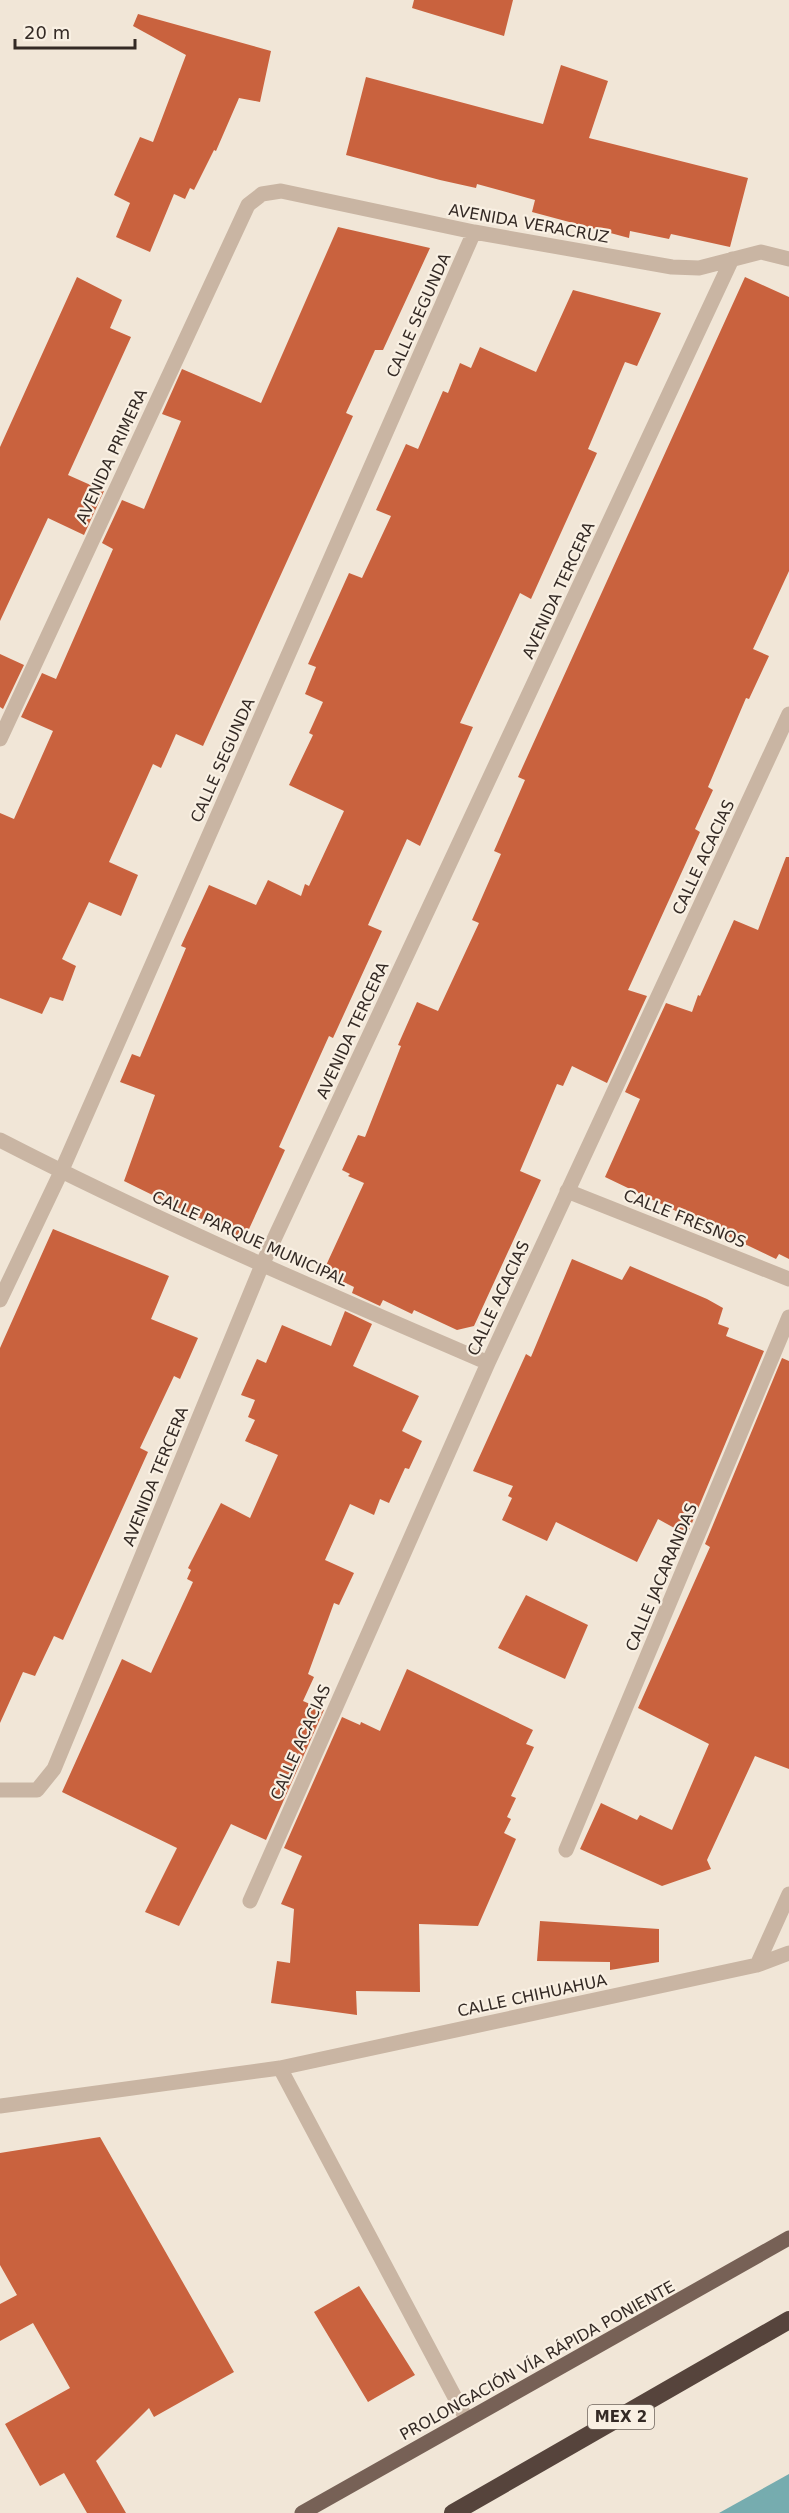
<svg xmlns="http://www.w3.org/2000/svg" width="789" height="2513" viewBox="0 0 789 2513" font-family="'DejaVu Sans',sans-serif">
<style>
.water{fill:#76acaf}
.building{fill:#c9623e}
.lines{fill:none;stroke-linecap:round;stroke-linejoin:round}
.minor{stroke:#c9b5a3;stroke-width:15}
.major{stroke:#776156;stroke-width:15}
.highway{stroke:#56443c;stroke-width:18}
.labels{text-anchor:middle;stroke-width:4.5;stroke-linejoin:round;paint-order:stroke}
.shield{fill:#f9f0e3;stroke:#6f655e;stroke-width:1.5}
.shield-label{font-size:15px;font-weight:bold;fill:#342a25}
.street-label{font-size:16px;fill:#342a25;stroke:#f9f0e3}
</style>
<rect width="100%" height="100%" fill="#f1e6d7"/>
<path class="water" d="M789,2474V2513H719Z"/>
<path class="building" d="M414,0H513L504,36L412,8Z
M138,14L271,51L260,102L239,98L216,151L214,150L194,190L190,188L185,199L174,194L150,252L116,237L130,203L114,195L140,137L153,142L186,55L133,26Z
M561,65L608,81L589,138L748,178L730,247L671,234L669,239L630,231L629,238L532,212L535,200L477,184L476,188L440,180L346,155L366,77L543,124Z
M338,227L430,248L383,350H375L346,413L353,416L203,746L176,734L161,768L153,764L109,862L138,875L121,916L89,902L62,959L76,966L63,1001L50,997L42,1014L0,998V813L14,819L53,731L21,717L42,673L56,679L113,549L102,543L122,500L144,509L181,421L162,414L182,369L261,403Z
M77,277L122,300L110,328L131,337L68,475L104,491L84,535L48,518L0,621V447Z
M745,277L789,297V571L753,649L769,656L749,699L746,698L708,787L713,790L695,829L700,832L628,990L647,996L607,1083L572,1066L563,1086L557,1084L520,1171L541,1180L474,1326L457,1330L414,1310L412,1314L383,1300L380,1306L352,1293L354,1287L323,1272L364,1183L348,1176L350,1174L342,1170L358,1135L365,1137L401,1046L398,1045L417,1002L438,1011L479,923L472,920L501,854L494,851L525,780L518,777Z
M573,290L661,313L637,366L625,362L588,449L597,453L531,599L520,593L460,723L473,727L420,846L407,839L368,925L382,931L333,1038L329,1036L279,1147L285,1150L244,1240L124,1181L155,1095L120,1082L132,1054L140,1057L186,948L181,946L209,885L256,905L268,880L301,896L305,884L309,886L344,811L289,785L313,735L309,733L323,702L305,694L316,667L308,664L349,573L362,578L391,516L376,510L406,444L418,449L443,391L448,393L460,363L471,368L480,347L536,372Z
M0,654L24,665L3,709L0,707Z
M786,857H789V1259L779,1254L776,1259L605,1177L640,1099L625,1092L666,1003L692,1012L698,995L700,996L734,920L758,930Z
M53,1229L169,1276L151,1319L198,1338L180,1379L174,1376L140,1448L148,1452L63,1640L54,1636L35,1676L23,1672L0,1723V1348Z
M572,1259L622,1280L630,1266L707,1299L723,1308L718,1324L729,1328L726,1336L764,1351L687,1535L658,1519L637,1562L556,1522L547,1541L502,1520L512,1498L508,1496L513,1486L473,1471L526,1354L531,1357Z
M345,1311L372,1324L353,1366L419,1396L402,1431L422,1441L409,1469L405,1468L389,1503L380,1499L374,1515L350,1504L325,1560L354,1573L339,1605L334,1603L308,1674L314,1677L303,1701L324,1710L266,1840L231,1824L179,1926L145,1912L177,1848L62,1792L122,1659L151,1673L193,1582L187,1579L191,1570L188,1568L221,1503L250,1518L278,1455L245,1441L255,1420L248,1417L255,1400L241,1395L257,1359L266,1363L282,1325L331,1346Z
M782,1358L789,1361V1769L755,1756L707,1860L711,1869L662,1886L580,1849L601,1803L637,1820L640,1815L672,1830L709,1744L638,1708L710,1547L705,1544Z
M526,1595L588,1625L565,1679L498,1648Z
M407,1669L533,1730L526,1744L534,1747L511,1796L516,1798L507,1817L511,1819L504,1833L516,1839L478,1926L419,1924L420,1992L356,1991L357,2015L271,2003L277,1961L290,1963L294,1909L281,1904L302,1856L284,1848L342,1717L360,1725L361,1722L380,1731Z
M540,1921L659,1929V1962L610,1970V1962L537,1961Z
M100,2137L234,2372L154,2417L149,2408L96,2461L126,2513H87L64,2473L40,2486L5,2424L70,2388L33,2323L0,2341V2304L17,2295L0,2265V2153Z
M359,2286L415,2375L368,2402L314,2312Z"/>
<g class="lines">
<path class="minor" d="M0,739L248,205L262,194L281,191L474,232L672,267L699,268L761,252L789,259
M0,1140C159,1222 324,1292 488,1363
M567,1191L789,1279
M0,1300L61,1172L474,232
M0,1790H37L54,1769L262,1265L732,259
M566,1850L789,1317
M250,1901L488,1363L789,714
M757,1965L789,1894
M280,2068L467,2420
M0,2106L280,2068L757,1965L789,1953"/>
<path class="major" d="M302,2513L789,2238"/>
<path class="highway" d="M453,2513L789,2320"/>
</g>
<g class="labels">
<rect class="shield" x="588" y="2405" width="66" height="24" rx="4.5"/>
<g class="shield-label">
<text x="621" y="2422">MEX 2</text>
</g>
<g class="street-label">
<text transform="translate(529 223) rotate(10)" y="6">AVENIDA VERACRUZ</text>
<text transform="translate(418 315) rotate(-66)" y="6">CALLE SEGUNDA</text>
<text transform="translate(111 456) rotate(-65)" y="6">AVENIDA PRIMERA</text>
<text transform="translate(558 590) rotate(-65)" y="6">AVENIDA TERCERA</text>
<text transform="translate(222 760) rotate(-66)" y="6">CALLE SEGUNDA</text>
<text transform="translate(703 857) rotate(-65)" y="6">CALLE ACACIAS</text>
<text transform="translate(352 1030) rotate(-65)" y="6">AVENIDA TERCERA</text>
<text transform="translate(685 1218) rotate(22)" y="6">CALLE FRESNOS</text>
<text transform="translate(250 1238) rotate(24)" y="6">CALLE PARQUE MUNICIPAL</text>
<text transform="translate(498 1298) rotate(-65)" y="6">CALLE ACACIAS</text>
<text transform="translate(155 1476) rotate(-68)" y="6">AVENIDA TERCERA</text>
<text transform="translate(661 1577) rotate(-67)" y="6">CALLE JACARANDAS</text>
<text transform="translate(300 1742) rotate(-66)" y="6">CALLE ACACIAS</text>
<text transform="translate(532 1995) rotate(-12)" y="6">CALLE CHIHUAHUA</text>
<text transform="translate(537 2360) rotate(-29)" y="6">PROLONGACIÓN VÍA RÁPIDA PONIENTE</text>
</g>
</g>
<path d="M15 39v9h120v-9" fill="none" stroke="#342a25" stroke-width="3"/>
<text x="24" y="39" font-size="18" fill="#342a25" stroke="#f9f0e3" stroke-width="4.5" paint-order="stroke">20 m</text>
</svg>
